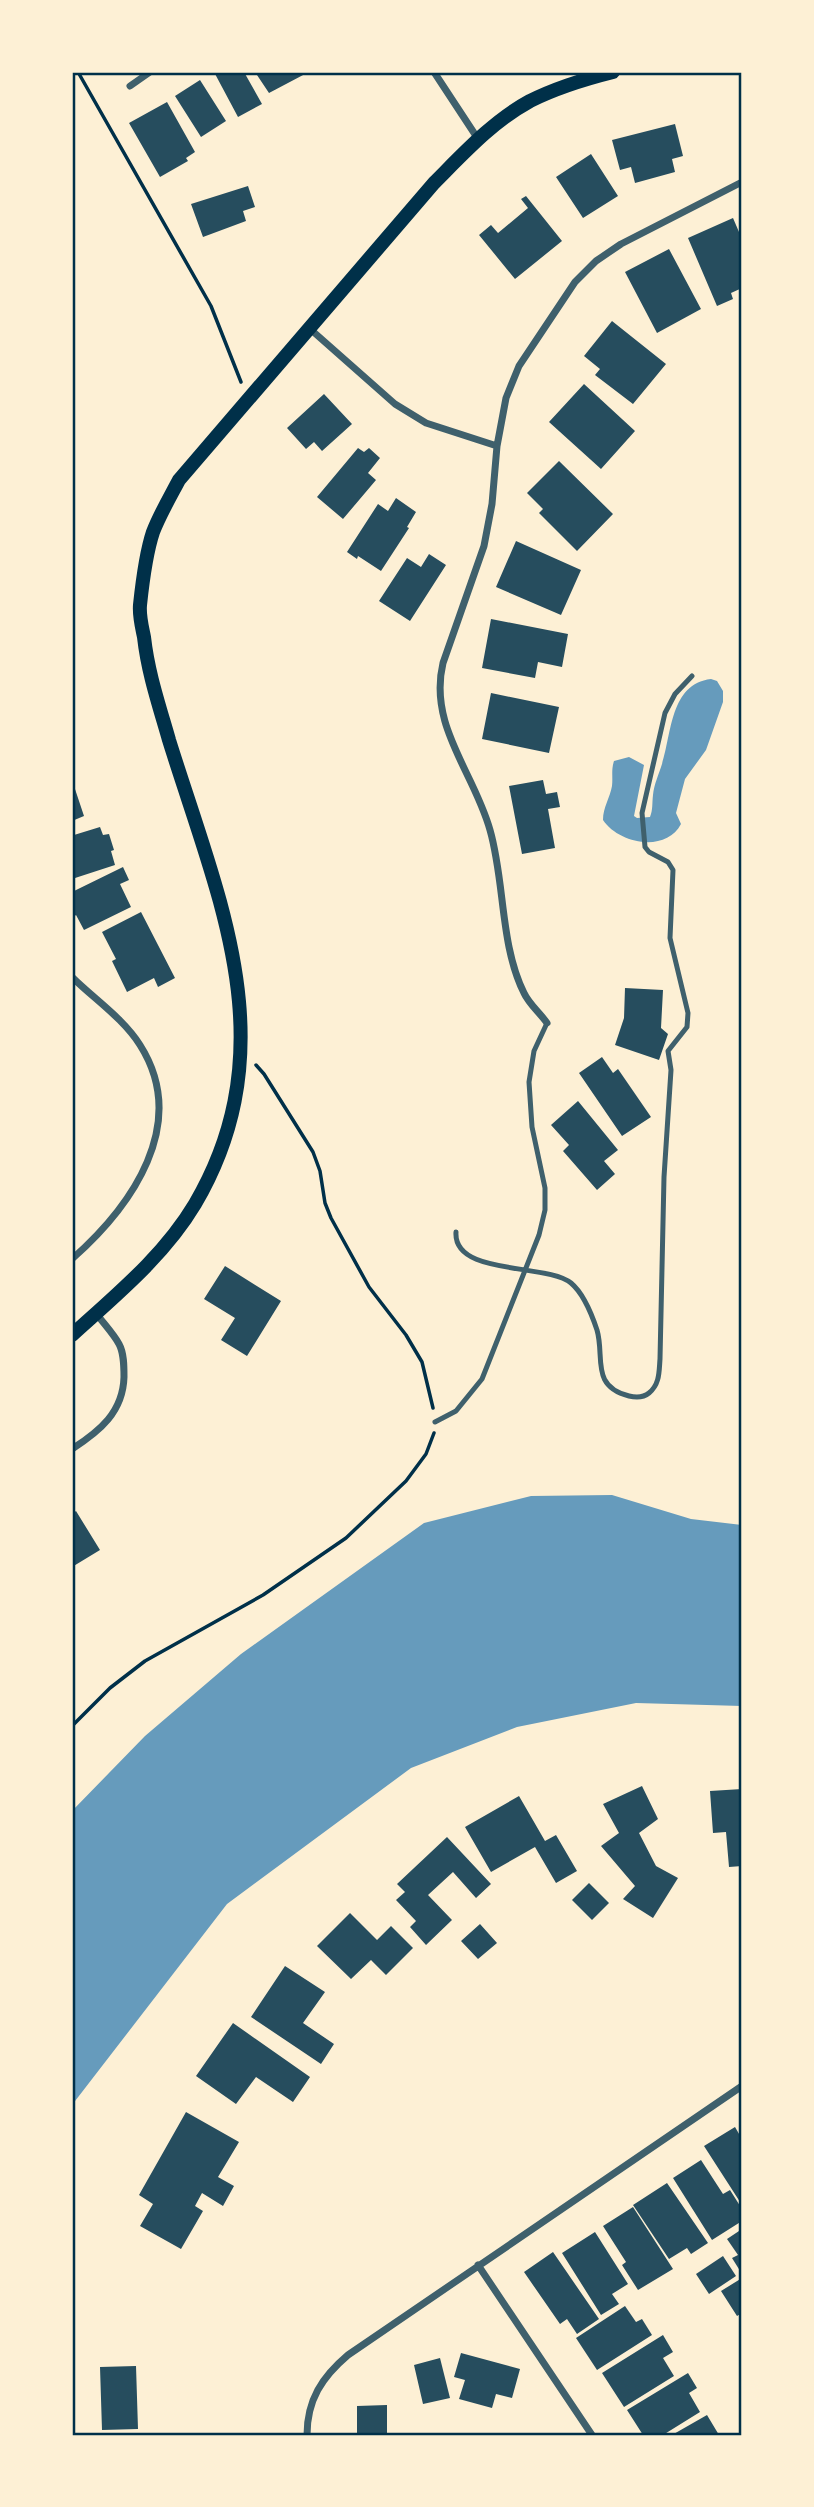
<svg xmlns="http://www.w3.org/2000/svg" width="814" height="2507" viewBox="0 0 814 2507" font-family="Helvetica,sans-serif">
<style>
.water{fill:#669bbc}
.building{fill:#264d5e}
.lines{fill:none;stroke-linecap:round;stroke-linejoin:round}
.path{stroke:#003049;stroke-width:3.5}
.service{stroke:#3f606c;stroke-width:5}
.minor{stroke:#3f606c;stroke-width:7}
.secondary{stroke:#003049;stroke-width:14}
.neatline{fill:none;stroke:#003049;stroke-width:2.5}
</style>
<rect width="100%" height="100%" fill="#fdf0d5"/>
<path class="water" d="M711,679L717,681L723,691V702L706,750L685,779L676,813L681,824C666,853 619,844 603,820C603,807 610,798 612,786C613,777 611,770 614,761L629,757L644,765L634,816L637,818L650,817C653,810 652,803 653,795C654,784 659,774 662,764C672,733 670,684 711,679Z
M612,1495L691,1519L742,1525V1706L636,1703L517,1727L411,1768L227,1904L72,2105V1811L145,1736L241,1654L424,1523L531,1496Z"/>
<path class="building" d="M214,72H244L262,104L238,117Z
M255,72H303L305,74L269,93Z
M200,80L226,121L201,137L175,96Z
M167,102L195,152L186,158L188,161L160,177L129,123Z
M675,124L683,156L672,159L675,172L635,183L631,167L620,170L612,140Z
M591,154L618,196L583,218L556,177Z
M248,186L255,207L243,211L246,221L203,237L191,204Z
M526,196L562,241L515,279L479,235L491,225L498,233L528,208L521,199Z
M733,218L742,239V288L731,293L733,299L717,306L688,238Z
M669,249L701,309L657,333L625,272Z
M612,321L666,364L633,404L595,375L600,369L584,356Z
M584,384L635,431L601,469L549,422Z
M324,394L352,424L322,451L314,442L306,449L287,428Z
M358,448L364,452L369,448L380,458L368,473L376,480L343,519L317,497Z
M559,461L613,514L577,551L539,513L543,509L527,493Z
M396,498L416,512L407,527L409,528L381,571L358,556L357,559L347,552L378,504L388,511Z
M516,541L581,570L561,615L496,587Z
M429,554L446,565L410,621L379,601L407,558L421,567Z
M491,619L568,634L562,667L538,662L535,678L482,668Z
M491,693L559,707L549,753L482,739Z
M72,780L84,816L72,821Z
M543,780L546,794L557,792L560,807L548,809L555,848L522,854L509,786Z
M100,827L103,835L109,834L114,850L111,851L115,865L72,879V829L74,835Z
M123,867L129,880L120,884L131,907L84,930L76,915L72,918V892Z
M141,912L175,978L158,987L154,978L127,992L112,961L116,959L102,932Z
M625,988L663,990L661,1028L668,1034L659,1060L615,1045L624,1018Z
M602,1057L613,1073L618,1069L651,1117L622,1136L579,1073Z
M578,1101L618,1150L604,1161L615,1174L597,1190L563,1151L569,1145L551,1125Z
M225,1266L281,1301L247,1356L221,1340L235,1318L204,1299Z
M76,1511L100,1550L72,1567V1514Z
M642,1786L658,1819L639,1833L656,1866L678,1878L653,1918L623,1899L635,1886L601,1846L619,1833L603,1804Z
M742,1789V1866L729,1867L726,1832L713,1833L710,1791Z
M519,1796L545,1841L556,1835L577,1871L556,1883L535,1847L491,1872L465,1827Z
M447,1837L491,1884L476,1898L453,1872L428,1895L452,1920L426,1945L410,1927L416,1921L396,1900L405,1892L397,1884Z
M589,1883L609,1903L592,1920L572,1900Z
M350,1913L377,1940L391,1926L413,1948L386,1975L371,1960L351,1979L317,1946Z
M480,1924L497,1943L478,1959L461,1941Z
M285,1966L325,1992L303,2023L334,2044L321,2064L251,2017Z
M233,2023L310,2077L293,2102L256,2077L236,2104L196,2076Z
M186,2112L239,2142L218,2177L234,2186L223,2206L202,2193L195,2206L203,2211L181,2249L140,2226L153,2204L139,2195Z
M735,2127L742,2139V2205L704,2146Z
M701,2160L723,2194L730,2190L742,2209V2221L712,2240L673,2178Z
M667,2183L708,2243L691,2254L687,2248L669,2259L633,2205Z
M633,2207L673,2269L638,2290L622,2265L626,2262L603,2226Z
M742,2229V2274L732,2258L738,2255L727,2239Z
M595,2232L628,2284L612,2294L619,2304L601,2315L562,2253Z
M553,2252L599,2319L577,2334L567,2319L560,2324L524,2272Z
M723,2256L736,2276L709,2294L696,2274Z
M742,2278V2313L737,2316L721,2291Z
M625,2306L636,2322L642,2319L652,2335L597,2370L576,2338Z
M663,2335L673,2352L663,2358L674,2376L624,2407L602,2373Z
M461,2353L520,2369L512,2398L496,2394L492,2408L459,2399L465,2380L454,2377Z
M440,2358L450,2398L423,2404L414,2365Z
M136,2366L138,2429L102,2430L100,2367Z
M688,2373L697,2388L689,2393L700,2412L663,2435H643L627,2410Z
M387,2405V2435H357V2406Z
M707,2415L719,2435H672Z"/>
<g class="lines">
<path class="path" d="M78,72L211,306L241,382
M256,1065L264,1074L313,1152L320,1171L325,1203L331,1218L369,1287L406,1335L422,1362L433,1408
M72,1726L110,1688L145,1661L263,1595L346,1538L406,1481L426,1454L434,1433"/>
<path class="service" d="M456,1232C453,1276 547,1263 571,1283C583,1293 592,1315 597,1330C605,1357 590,1386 629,1396C637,1398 643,1398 649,1393C660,1384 659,1371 660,1359L664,1177L671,1070L668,1051L687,1027L688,1013L670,938L673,870L668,862L649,852L645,847L642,813L665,713L675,694L692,676
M435,1422L456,1411L482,1379L539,1235L545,1210V1188L532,1127L529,1082L534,1051L547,1023"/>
<path class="minor" d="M434,72L478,139
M130,86L150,72
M309,328L395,404L426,423L497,446
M72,977C94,999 123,1018 140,1045C190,1124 132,1206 72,1259
M547,1023C540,1013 529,1004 524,993C500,945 505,882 490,830C474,772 428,726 443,663L484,546L492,504L497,446L506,398L519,366L575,282L596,261L621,244L742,182
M72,1449C100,1431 123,1412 124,1377C124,1366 124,1353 119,1344C113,1333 103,1323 96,1313
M478,2265L592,2435
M307,2435C307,2400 322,2377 348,2355L742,2086"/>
<path class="secondary" d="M72,1335C116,1295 164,1256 195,1204C288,1045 218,898 169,740C159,705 148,673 144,637C142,627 139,616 140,605C142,586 147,550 153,532C160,514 170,497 179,480L434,183C463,154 493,121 530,101C556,88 585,79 613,72"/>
</g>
<rect width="814" height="2507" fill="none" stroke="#fdf0d5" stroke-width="147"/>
<rect x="74" y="74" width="666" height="2360" class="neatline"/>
</svg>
